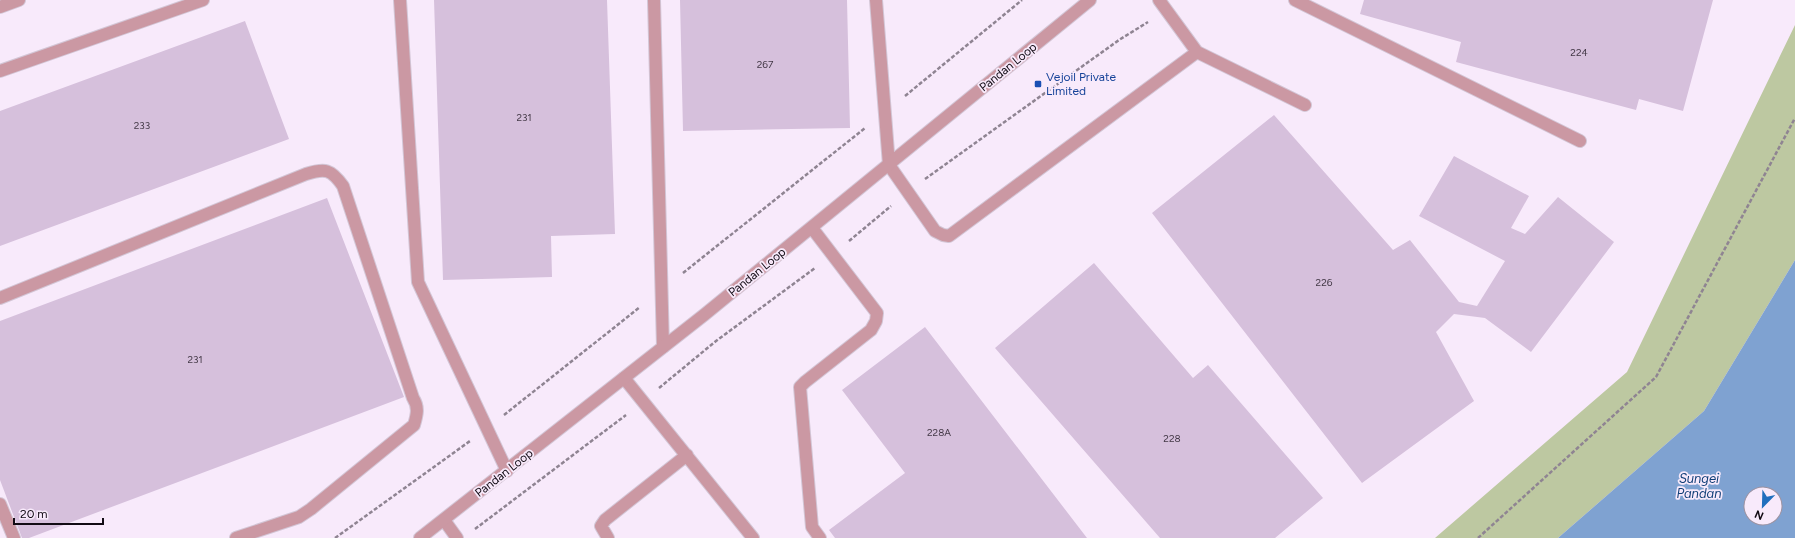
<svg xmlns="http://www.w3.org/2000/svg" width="1795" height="538" viewBox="0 0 1795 538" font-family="Figtree,sans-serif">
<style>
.green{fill:#bdc8a1}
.water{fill:#7fa2d1;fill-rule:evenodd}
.building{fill:#d6c0dc}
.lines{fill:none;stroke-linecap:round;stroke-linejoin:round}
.service-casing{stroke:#d3c6d6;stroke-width:14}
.minor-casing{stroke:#d3c6d6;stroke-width:14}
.path{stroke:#8f8492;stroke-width:2.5;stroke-dasharray:4 2;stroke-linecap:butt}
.service{stroke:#cb98a3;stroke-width:12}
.minor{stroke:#cb98a3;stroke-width:12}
.transit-dot{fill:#1a4fb4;stroke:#f8eafb;stroke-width:1.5}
.labels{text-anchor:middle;stroke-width:3.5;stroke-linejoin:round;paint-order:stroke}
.number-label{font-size:10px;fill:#433846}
.street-label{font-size:12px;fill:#120b14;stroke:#f8eafb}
.transit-label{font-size:12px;fill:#164399;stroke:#f8eafb;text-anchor:start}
.water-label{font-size:13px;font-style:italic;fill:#103e77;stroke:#f8eafb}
</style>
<rect width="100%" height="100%" fill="#f8eafb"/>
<path class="green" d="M1795,25V260L1704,411L1558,538H1435L1627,372Z"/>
<path class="water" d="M1795,260V538H1558L1704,411ZM1751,494H1775V518H1751Z"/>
<path class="building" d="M434,0H607L615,234L551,236L552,277L443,280Z
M680,0H847L850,128L683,131Z
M1364,0H1713L1683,111L1639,99L1636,110L1456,62L1461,42L1360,14Z
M245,21L289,139L0,246V111Z
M1274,115L1393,250L1410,240L1459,302L1477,306L1505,261L1419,216L1454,156L1529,196L1511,228L1525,234L1558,197L1614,242L1531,352L1485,318L1454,314L1436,332L1474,401L1362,483L1152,213Z
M327,198L404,397L29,538H22L0,480V321Z
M1094,263L1193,378L1208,365L1323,498L1275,538H1160L995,348Z
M925,327L1087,538H835L829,530L905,473L842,390Z"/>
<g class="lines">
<defs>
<path id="service" d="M400,0L418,282L507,471
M654,0L663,347
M876,0L889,165L935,231L943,235L949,236L1197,52
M1159,0L1197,52L1305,105
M1295,0L1580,141
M0,7L19,0
M0,71L203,0
M812,228L877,313L876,321L871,330L805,382L800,387L812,527L820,538
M0,298L306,174C325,168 331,169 343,186L413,398C419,407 417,415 414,425L311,509L299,517L236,538
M624,378L753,538
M0,504L14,538
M444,520L457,538
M608,538L601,526L605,520L687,455"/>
<path id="minor" d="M420,538L704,315L1090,0"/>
</defs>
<use href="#service" class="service-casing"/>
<use href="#minor" class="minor-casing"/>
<path class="path" d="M905,96L1022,0
M925,179L1119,40L1148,22
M849,241L891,206
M683,273L865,128
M659,388L716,341L815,268
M504,415L640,307
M475,529L626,415
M335,538L470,441
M1478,538L1656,377L1795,118"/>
<use href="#service" class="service"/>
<use href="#minor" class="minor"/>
</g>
<rect class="transit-dot" x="1034" y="80" width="8" height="8" rx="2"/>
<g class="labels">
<g class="number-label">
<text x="1579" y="56">224</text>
<text x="765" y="68">267</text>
<text x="524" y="121">231</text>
<text x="142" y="129">233</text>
<text x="1324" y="286">226</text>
<text x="195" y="363">231</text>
<text x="939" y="436">228A</text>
<text x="1172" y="442">228</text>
</g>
<g class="street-label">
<text transform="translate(1008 67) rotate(-39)" y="4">Pandan Loop</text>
<text transform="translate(757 272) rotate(-39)" y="4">Pandan Loop</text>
<text transform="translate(504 473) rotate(-38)" y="4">Pandan Loop</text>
</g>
<g class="transit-label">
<text x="1046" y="81">Vejoil Private<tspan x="1046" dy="14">Limited</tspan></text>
</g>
<g class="water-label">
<text x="1699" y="483">Sungei<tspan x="1699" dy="15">Pandan</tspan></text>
</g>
</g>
<g transform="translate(1763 506) rotate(203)"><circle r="19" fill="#f8eafb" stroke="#9c919f"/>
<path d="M0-3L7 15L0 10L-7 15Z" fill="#206fbe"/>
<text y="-6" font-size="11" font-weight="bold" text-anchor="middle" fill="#120b14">N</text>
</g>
<path d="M14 518v6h89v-6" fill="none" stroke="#120b14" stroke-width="2"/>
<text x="20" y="518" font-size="12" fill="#120b14" stroke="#f8eafb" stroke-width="3" paint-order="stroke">20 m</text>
</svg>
